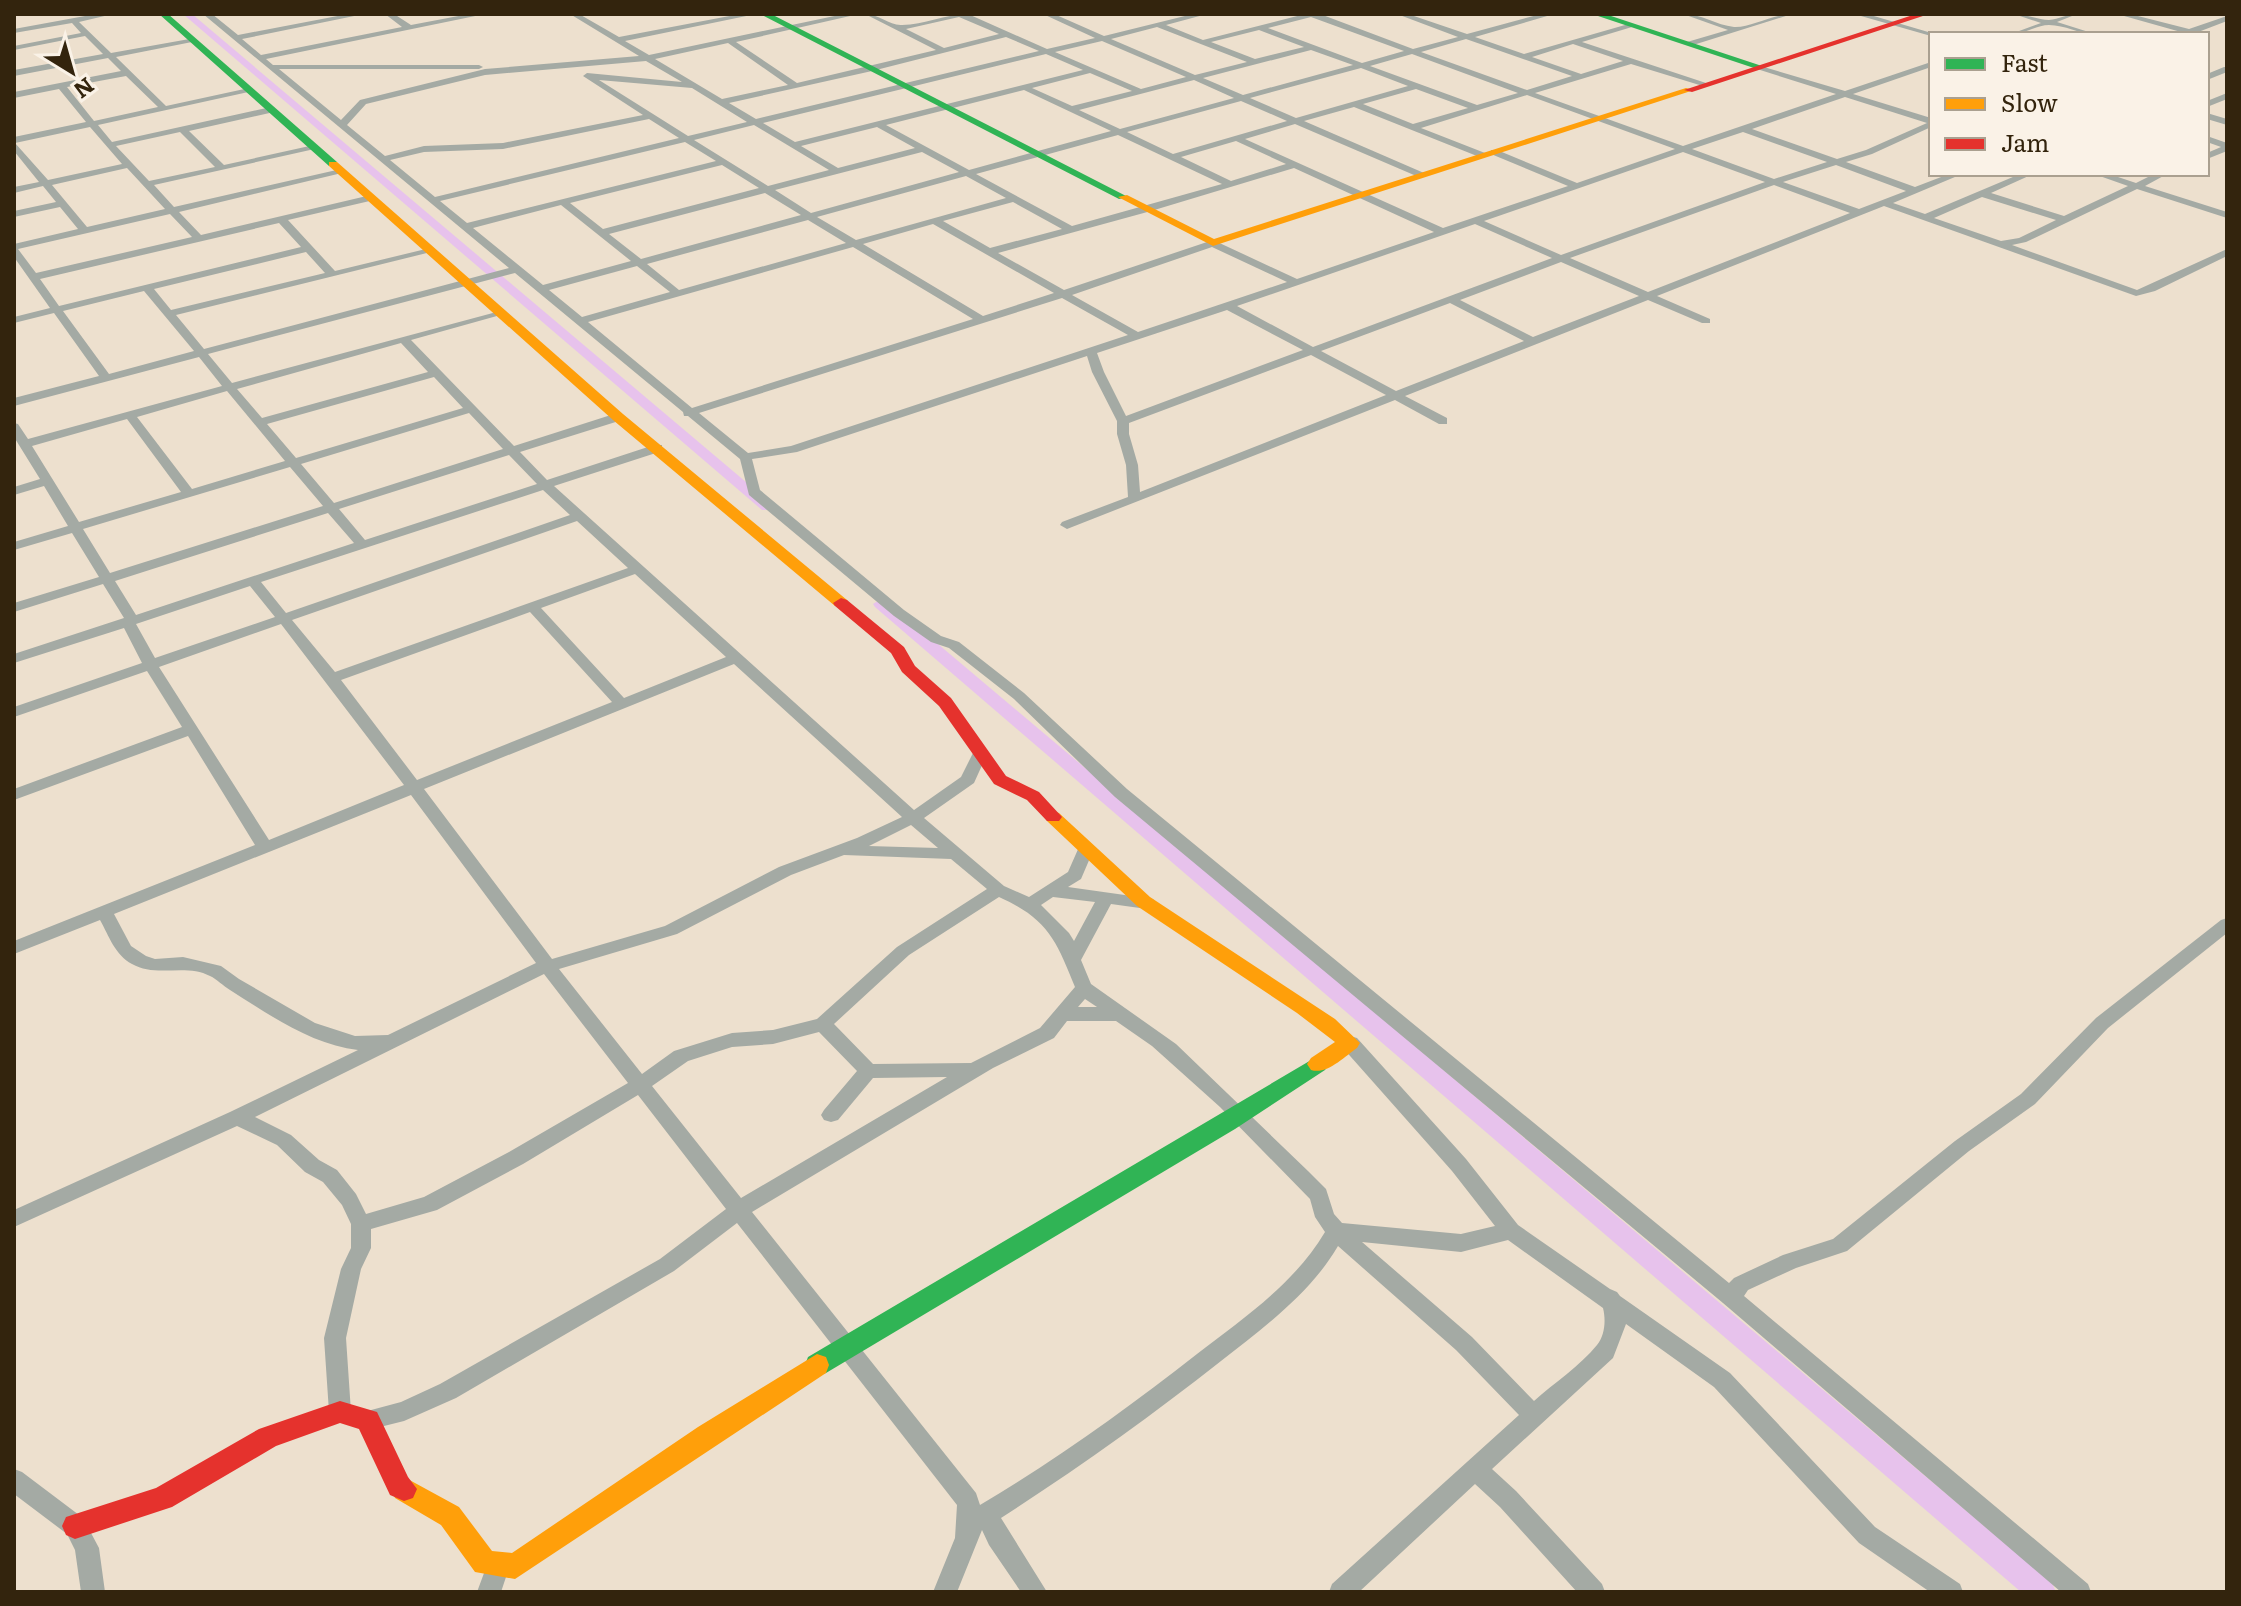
<svg xmlns="http://www.w3.org/2000/svg" width="2241" height="1606" viewBox="0 0 2241 1606" font-family="Literata,serif">
<style>
.lines{fill:none;stroke-linecap:round;stroke-linejoin:round}
.canal{fill:#e7c2ec;fill-rule:evenodd}
.street{fill:#a4aaa4;fill-rule:evenodd}
.fast{fill:#30b455;fill-rule:evenodd}
.slow{fill:#ff9f0a;fill-rule:evenodd}
.jam{fill:#e5322d;fill-rule:evenodd}
</style>
<rect width="100%" height="100%" fill="#ede0ce"/>
<g class="lines">
<path class="canal" d="M183,14H192L772,504V510H762Z
M881,599L887,601L2052,1583L2056,1592H2021L875,607L873,604Z"/>
<path class="street" d="M96,14H113L79,22L111,53L195,38L192,42L116,57L166,106L249,88L253,91L98,125L112,142L271,107L275,110L274,112L189,131L224,165L314,145L319,148L154,185L174,207L341,169L346,172L179,212L201,235L371,195L376,198L374,200L288,220L335,271L430,248L435,251L176,315L204,349L509,268L203,14H212L238,35L348,14H364L242,39L261,55L402,27L385,14H394L411,25L469,14H485L266,59L273,65H479L483,67L479,69H279L341,120L360,100L485,69L639,56L570,14H579L619,37L740,14H756L625,41L649,55L844,14H859L736,42L797,83L936,50L865,14C879,14 890,26 902,25C924,25 945,14 968,14L1047,49L1095,38L1043,14H1054L1104,36L1193,14H1207L1166,25L1203,40L1305,14H1320L1413,49L1458,37L1397,14H1408L1467,34L1541,14H1554L1475,37L1524,54L1632,23V27L1582,42L1706,83V87L1631,64L1535,93L1683,146L1836,94L1757,69V65L1845,91L1931,62V67L1853,94L1931,118V127L1872,154L1846,162L1915,187L1949,174H1962L1893,203L1925,214L2020,174H2033L1991,193L2064,216L2128,186L2094,174H2109L2136,183L2154,174H2167L2145,186L2227,212V218L2137,189L2026,242L2012,245L2137,290L2227,249V256L2155,291L2136,296L1884,206L1657,296L1710,319V323H1702L1648,300L1405,396L1447,418V424H1439L1395,400L1067,529L1060,525L1062,522L1128,497L1126,465L1117,434V421L1092,372L1087,356L797,452L752,459L760,490L904,610L941,636L959,642L1024,693L1127,789L1729,1283L1734,1278L1783,1255L1833,1239L1955,1141L2021,1094L2096,1018L2221,920L2227,918V933L2108,1028L2035,1104L1969,1151L1847,1251L1796,1268L1748,1290L1744,1296L2088,1584L2091,1592H2061L1723,1303L1115,797L1014,699L949,648L931,642L894,616L749,495L740,459L688,416H684L683,412L515,273L208,354L232,383L504,310V314L411,340L514,446L614,414H622V420L520,452L547,480L654,445H662V451L554,486L914,810L961,777L975,749H985L988,752L974,783L924,818L1004,886L1029,897L1068,872L1079,847L1085,846L1093,851L1081,879L1068,887L1153,899L1156,903L1147,909L1111,904L1081,960L1091,984L1176,1044L1308,1171L1326,1189L1334,1214L1342,1223L1461,1234L1495,1226L1452,1171L1343,1048L1341,1043L1343,1038L1350,1036L1357,1038L1466,1159L1518,1225L1610,1289L1617,1292L1620,1296L1730,1373L1875,1527L1960,1584L1963,1592H1930L1859,1543L1714,1387L1626,1324L1613,1358L1492,1469L1516,1491L1602,1584L1605,1592H1577L1500,1507L1475,1484L1359,1592H1329L1332,1584L1519,1415L1456,1350L1338,1246C1310,1294 1264,1327 1221,1361C1150,1417 1077,1469 1001,1518L1047,1592H1021L989,1545L982,1530L957,1592H933L955,1538L957,1505L737,1223L674,1271L456,1398L404,1421L368,1430L360,1427L357,1420L360,1413L401,1402L440,1384L660,1259L726,1209L638,1095L523,1164L437,1210L371,1229V1248L361,1269L346,1338L351,1412L348,1419L340,1422L332,1419L329,1412L324,1338L341,1269L351,1248V1224L342,1205L323,1182L305,1172L277,1145L237,1126L14,1227V1210L230,1112L358,1050C312,1045 268,1014 230,990C223,986 217,979 210,976C186,963 156,978 132,964C115,955 109,936 100,920L14,954V941L255,845L188,736L14,800V789L182,727L147,671L14,717V707L142,663L124,628L14,663V654L124,618L103,584L14,612V603L99,577L72,533L14,550V542L68,526L44,486L14,495V487L40,479L14,437V423L18,424L28,439L222,386L199,357L14,406V398L99,376L54,313L14,323V317L50,308L14,257V244L78,229L60,207L14,217V211L56,202L43,186L14,193V187L39,182L14,151V137L86,122L59,89L14,98V92L121,71L108,58L14,76V70L103,54L85,36L14,50V46L81,33L72,23L14,33V29ZM959,17L999,34L944,48L906,29ZM1311,17L1404,51L1362,63L1268,28ZM1157,27L1247,62L1195,75L1111,39ZM1259,30L1304,47L1255,59L1211,42ZM1006,37L1039,51L756,119L729,103L872,71ZM1466,39L1572,76L1527,90L1421,52ZM1102,41L1186,77L1141,89L1055,52ZM728,43L788,85L722,99L655,59ZM1573,44L1623,61L1581,74L1532,57ZM1311,50L1353,65L1243,95L1203,78ZM1046,54L1083,70L795,142L763,123ZM1412,54L1518,93L1477,105L1370,66ZM646,61L682,82L587,73L583,76L643,115L503,143L424,146L385,156L347,125L366,104L485,75ZM1361,68L1408,86L1296,118L1250,98ZM1090,73L1132,91L1072,106L1032,88ZM126,76L158,107L94,121L67,87ZM599,80L692,88L747,122L688,136ZM1194,80L1234,98L1120,129L1079,110ZM1416,89L1468,108L1413,124L1363,104ZM1024,90L1111,131L969,170L886,125ZM1527,95L1675,149L1577,183L1497,150H1491V154L1568,186L1443,228L1245,139L1295,124L1421,178L1426,175L1424,173L1304,121L1354,107L1482,158L1485,157V153L1421,128ZM1845,97L1927,123L1866,150L1837,159L1752,129ZM1241,101L1287,121L1173,154L1127,132ZM649,119L679,138L435,197L390,160L424,152L503,149ZM754,125L829,170L768,186L694,140ZM90,127L122,164L48,180L15,143ZM877,127L915,148L838,168L801,146ZM180,132L215,167L149,181L116,146ZM1743,132L1827,162L1774,179L1692,149ZM1118,135L1222,184L1072,226L976,174ZM1236,141L1286,164L1231,181L1181,157ZM685,142L716,161L467,223L440,201ZM922,152L959,172L811,213L775,190ZM1683,152L1765,182L1561,255L1484,221ZM722,165L759,188L603,229L570,203ZM1836,165L1906,191L1859,209L1783,182ZM127,168L165,209L87,227L52,185ZM1294,168L1434,232L1297,279L1213,240L1064,290L998,253L1151,211ZM966,176L1006,198L856,240L817,217ZM1774,185L1850,213L1648,292L1570,258ZM765,193L801,215L641,259L609,234ZM1982,197L2056,220L2019,238L2001,241L1934,218ZM1013,202L1062,229L990,248L943,221ZM561,205L631,261L543,285L473,228ZM170,214L192,237L36,273L18,249ZM808,220L846,243L679,290L647,264ZM279,223L301,247L59,306L40,279ZM933,224L1054,293L983,316L863,244ZM1475,224L1552,258L1313,347L1237,306ZM853,247L973,319L692,408L588,322ZM1212,247L1287,282L1138,332L1072,295ZM306,252L325,273L171,310L154,289ZM1561,262L1639,296L1533,337L1460,300ZM637,266L670,292L582,317L549,290ZM144,291L194,351L109,374L63,311ZM1062,298L1128,335L791,446L748,453L699,413ZM1450,303L1524,341L1396,391L1321,351ZM1227,310L1303,350L1126,416L1104,372L1097,353ZM401,343L428,372L262,418L237,389ZM1311,355L1386,395L1140,492L1138,465L1129,434V423ZM434,377L463,408L296,458L267,424ZM227,391L285,461L192,489L137,417ZM469,413L503,449L334,503L301,464ZM127,419L181,492L79,522L32,446ZM509,455L537,484L365,540L339,509ZM290,467L323,506L110,573L83,529ZM543,490L570,515L286,613L261,582ZM328,513L354,543L136,615L115,581ZM577,521L628,568L335,672L292,620ZM635,574L726,657L624,698L541,608ZM250,586L275,617L155,658L136,624ZM530,612L612,702L417,780L341,680ZM281,624L404,785L269,840L159,667ZM734,664L902,817L857,838L779,867L665,926L552,959L424,789ZM411,795L536,963L388,1035L355,1036L315,1023L239,979L221,966L183,957L155,959L146,956L131,946L114,914ZM911,825L938,848L868,846H869ZM844,855L951,859L987,889L897,947L817,1019L773,1030L732,1033L674,1051L642,1074L559,969L677,934L791,875ZM999,897C1048,919 1056,940 1075,987L1040,1028L971,1063L873,1064L834,1024L909,955ZM1053,897L1095,902L1074,941L1069,933L1041,905ZM544,974L628,1083L509,1152L424,1197L366,1214L356,1194L337,1170L319,1160L291,1135L255,1117ZM1085,999L1097,1007H1078ZM1067,1021H1116L1152,1046L1220,1107L1310,1199L1315,1217L1325,1232C1294,1284 1244,1318 1197,1354C1128,1408 1056,1460 980,1505L976,1493L752,1212L993,1068L1054,1038ZM819,1032L857,1071L824,1110L821,1115L824,1120L831,1122L838,1120L873,1078L947,1077L741,1198L652,1086L688,1061L732,1047L773,1044ZM1508,1240L1603,1308C1606,1320 1605,1335 1597,1345C1580,1366 1554,1383 1534,1401L1472,1337L1362,1242L1461,1252Z
M1683,14C1702,14 1716,25 1734,27C1750,28 1773,14 1792,14L1690,46L1687,42L1728,30Z
M1854,14H1867L1935,34H1931V36Z
M2014,14C2026,14 2038,20 2049,20C2059,19 2067,14 2077,14L2057,22L2095,34C2079,34 2065,25 2049,25C2037,25 2025,34 2011,34L2041,23Z
M2117,14H2130L2189,29L2227,16V21L2193,34H2179L2181,32Z
M2224,67H2227V72L2207,80V74Z
M2227,93V99L2207,107V101Z
M2207,113L2227,119V125L2207,119Z
M2207,136L2227,143V151L2207,159V153L2221,147L2207,142Z
M14,1469L22,1472L83,1518L99,1548L105,1592H81L75,1550L67,1534L14,1494Z
M498,1553L506,1557L510,1565L501,1592H477L490,1557Z"/>
<path class="fast" d="M159,14H168L337,162V166H329Z
M760,14H771L1128,197L1119,199Z
M1592,14H1605L1765,67L1757,69Z
M1318,1056L1325,1058L1329,1064L1325,1070L1235,1129L826,1373L817,1376L808,1373L805,1365L808,1357Z"/>
<path class="slow" d="M1686,88L1694,90L1213,246L1118,197L1127,195L1214,239Z
M329,162H337L623,414L847,600L849,603L847,606H835L613,420L329,166Z
M1053,811L1059,813L1150,897L1335,1019L1360,1043L1357,1048C1344,1057 1327,1075 1311,1070L1307,1064L1311,1058L1335,1042L1297,1013L1137,906L1047,821L1044,817Z
M817,1354L826,1357L829,1365L826,1373L515,1579L475,1572L441,1525L395,1498L391,1489L395,1480L404,1477L459,1507L492,1551L512,1553L698,1427Z"/>
<path class="jam" d="M1916,14H1929L1692,92L1684,90Z
M841,598L847,600L904,647L915,666L951,698L1006,776L1039,792L1062,817L1059,821H1047L1027,800L994,784L939,706L902,672L891,653L835,606L833,603Z
M340,1401L377,1412L408,1477L417,1489L413,1498L404,1501L390,1495L359,1429L340,1423L276,1446L172,1507L75,1539L66,1535L62,1526L66,1517L156,1488L259,1429Z"/>
</g>
<rect width="2241" height="1606" fill="none" stroke="#33240d" stroke-width="32"/>
<rect x="1929" y="32" width="280" height="144" fill="#faf2e7" stroke="#aaa090" stroke-width="2"/>
<rect x="1945" y="58" width="40" height="12" fill="#30b455" stroke="#aaa090" stroke-width="2"/>
<text x="2001" y="72" font-size="24" fill="#33240d">Fast</text>
<rect x="1945" y="98" width="40" height="12" fill="#ff9f0a" stroke="#aaa090" stroke-width="2"/>
<text x="2001" y="112" font-size="24" fill="#33240d">Slow</text>
<rect x="1945" y="138" width="40" height="12" fill="#e5322d" stroke="#aaa090" stroke-width="2"/>
<text x="2001" y="152" font-size="24" fill="#33240d">Jam</text>
<g transform="translate(72 72) rotate(143)" stroke="#faf2e7" stroke-width="6" paint-order="stroke">
<path d="M0-6L14 30L0 20L-14 30Z" fill="#33240d"/>
<text y="-12" font-size="22" font-weight="bold" text-anchor="middle" fill="#33240d">N</text>
</g>
</svg>
